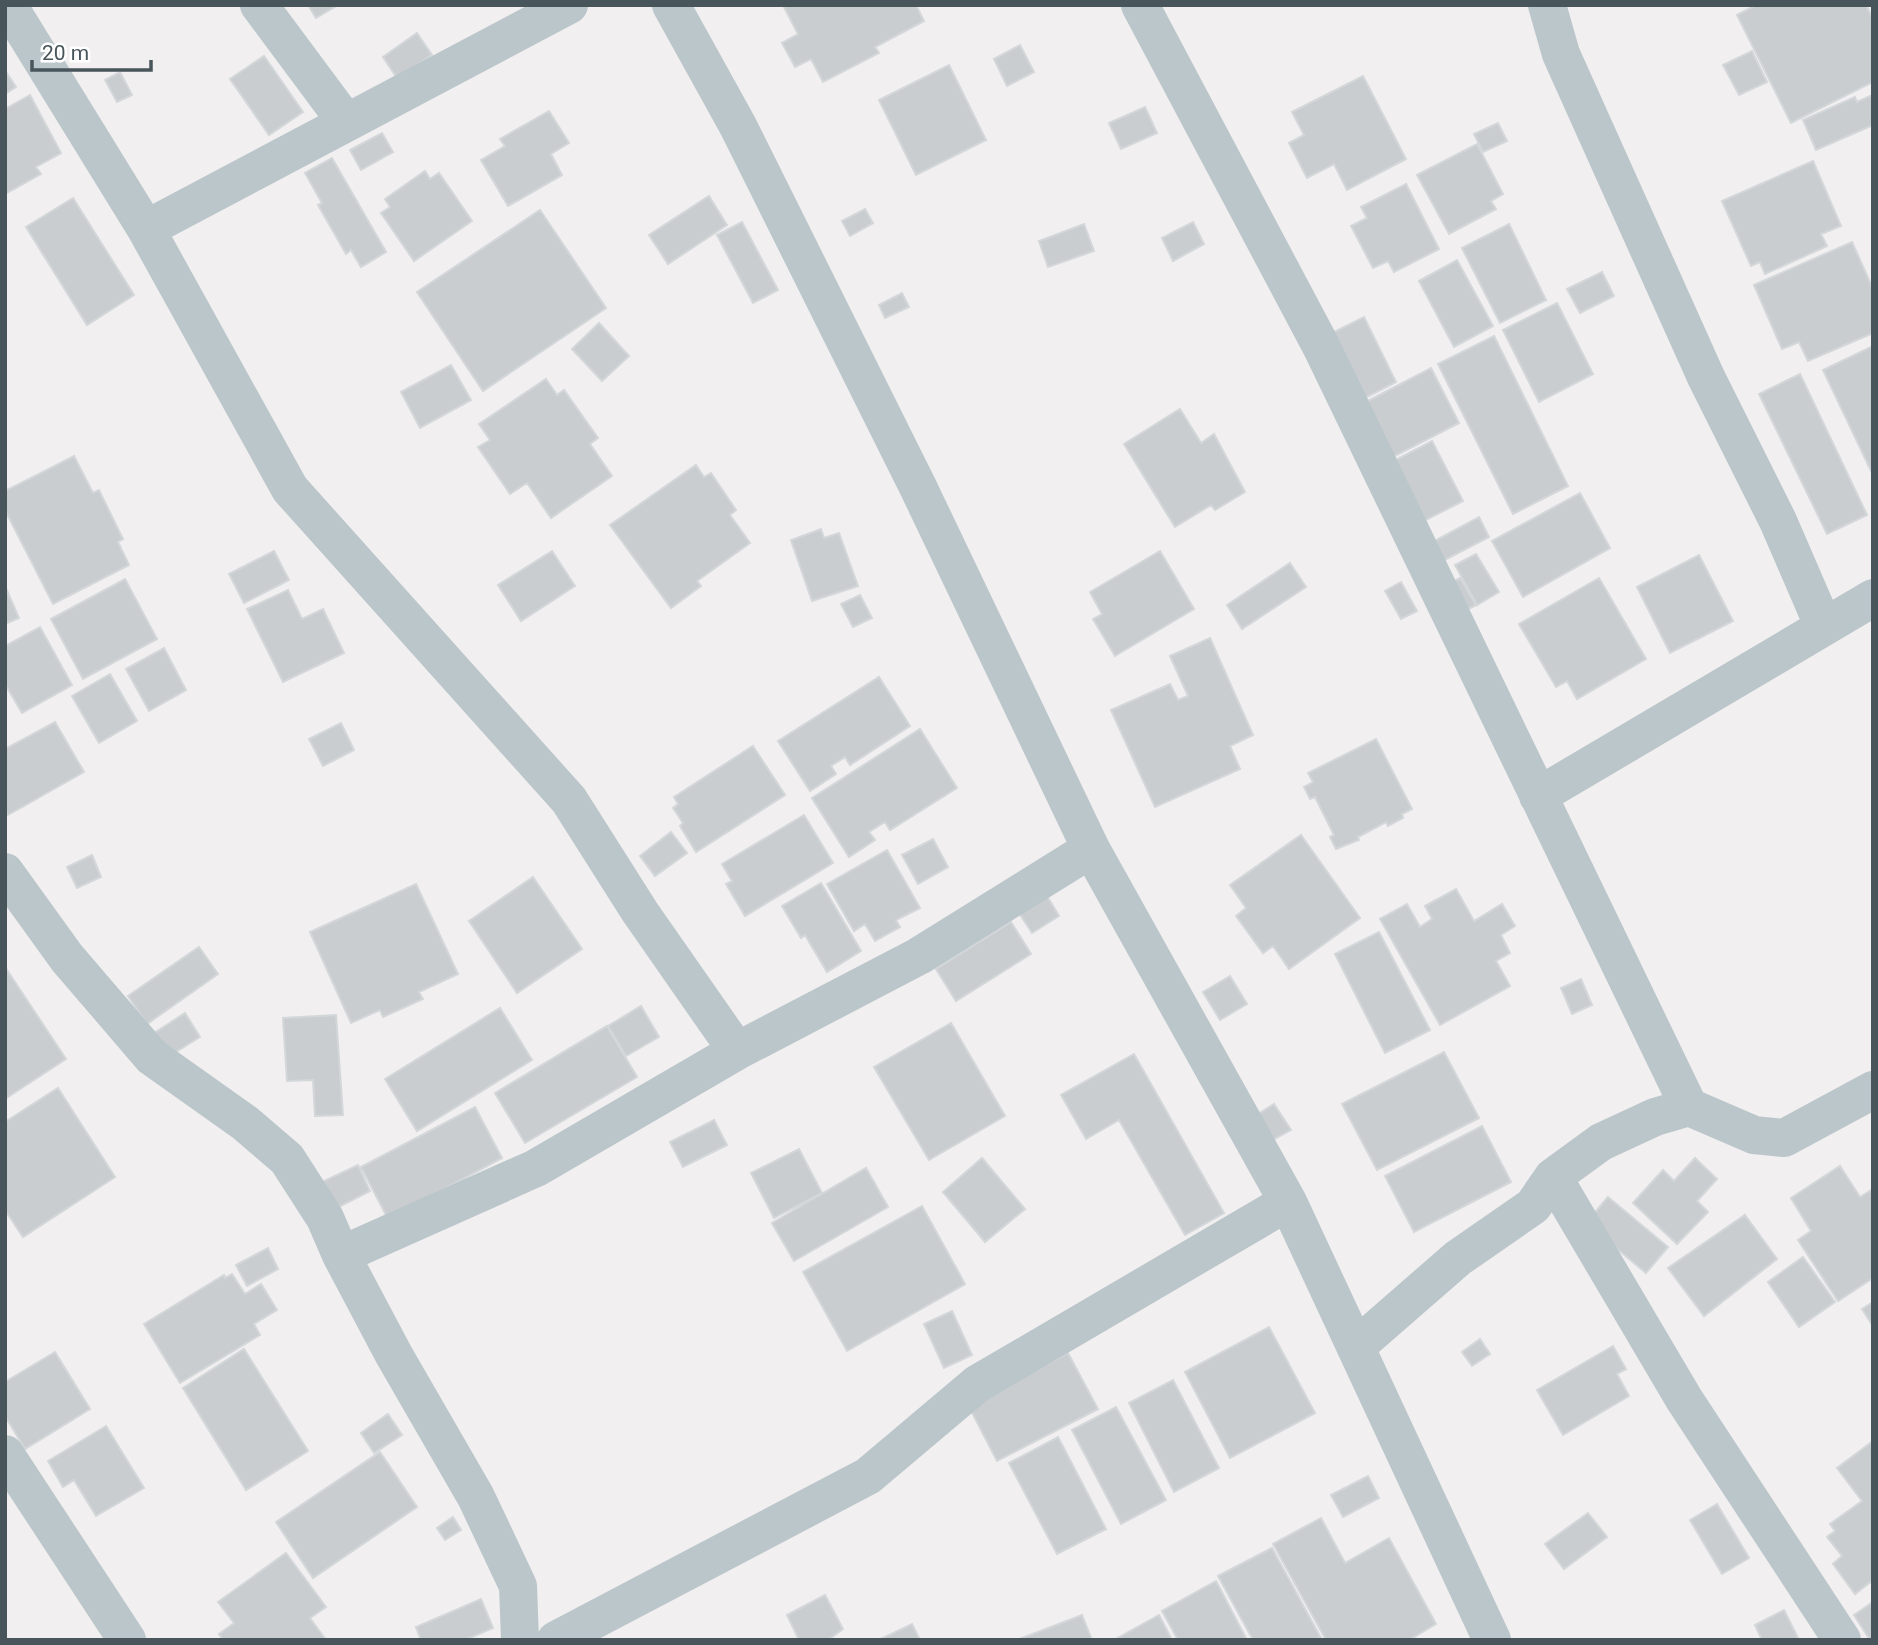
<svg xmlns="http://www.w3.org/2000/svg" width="1878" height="1645" viewBox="0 0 1878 1645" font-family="Roboto,sans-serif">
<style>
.building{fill:#c9cdd0;stroke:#d3d7da;stroke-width:2}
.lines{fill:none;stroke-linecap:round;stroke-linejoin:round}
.minor{stroke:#bbc6cb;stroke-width:38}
</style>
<rect width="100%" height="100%" fill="#f1efef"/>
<path class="building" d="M308,5H338L316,18Z
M787,5H916L924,21L875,47L879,53L823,82L811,59L795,67L782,43L798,34L784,7Z
M1756,5H1866L1873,19V82L1791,123L1737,15Z
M417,33L432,55L397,78L383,57Z
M1020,45L1034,72L1007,86L994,59Z
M1752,51L1767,82L1739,95L1723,65Z
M264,56L303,112L269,135L230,79Z
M949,65L986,140L916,175L879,100Z
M6,72L16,87L5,94V73Z
M120,72L132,95L117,102L105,80Z
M1363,76L1406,159L1347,190L1334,164L1307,178L1289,143L1304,135L1292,112Z
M30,95L61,153L36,167L41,174L5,194V109Z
M1872,95L1873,125L1816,150L1803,120L1855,97L1857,102Z
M1145,107L1157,133L1121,149L1109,123Z
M549,111L569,143L551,154L562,175L508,206L481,160L505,146L500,139Z
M1498,123L1507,141L1483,152L1474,134Z
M382,133L393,152L361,170L350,150Z
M1477,144L1503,194L1491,201L1496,209L1449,234L1417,175Z
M332,158L386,252L361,267L351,250L346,254L318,205L322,203L305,173Z
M1813,161L1841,226L1821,234L1827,246L1765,274L1760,262L1751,266L1722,201Z
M425,171L430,179L439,173L472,221L414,261L381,213L390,207L385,199Z
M1406,184L1439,249L1394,272L1388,261L1373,268L1351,226L1367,218L1361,207Z
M709,196L727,225L668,264L649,235Z
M73,198L134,295L87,325L26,227Z
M865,209L873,223L850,236L842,221Z
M540,210L606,308L483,391L417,292Z
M742,222L778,290L753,303L717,235Z
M1193,222L1204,244L1173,261L1162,238Z
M1084,224L1094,251L1048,267L1039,241Z
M1509,224L1546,300L1500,323L1462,248Z
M1852,242L1873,289V333L1808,361L1799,342L1782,349L1754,285Z
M1457,260L1493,326L1454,347L1419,281Z
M1602,272L1614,296L1580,313L1567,289Z
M902,293L909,307L885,318L879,305Z
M1557,303L1593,374L1539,402L1503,330Z
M1364,317L1396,382L1361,400L1328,335Z
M599,323L629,356L602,381L572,349Z
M1494,336L1568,486L1513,514L1438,364Z
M1873,346V475L1823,370Z
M451,365L471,400L420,428L401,392Z
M1431,368L1459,423L1391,458L1362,404Z
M1800,374L1867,515L1827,534L1759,394Z
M546,379L557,395L564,390L598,438L590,444L612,476L551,518L527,483L510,494L478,447L490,440L479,424Z
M1180,409L1201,443L1214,434L1245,492L1215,510L1211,505L1175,527L1124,444Z
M1432,441L1463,501L1412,527L1382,467Z
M74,456L93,493L99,490L123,539L118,542L129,565L53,604L5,510V491Z
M696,465L704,477L711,473L736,510L730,515L750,543L697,581L701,586L671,608L610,525Z
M1580,493L1610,548L1523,597L1492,541Z
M1479,517L1489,537L1441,562L1431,543Z
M821,529L824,538L839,533L858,586L812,601L791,540Z
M274,551L289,580L244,603L229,574Z
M552,551L575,586L521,621L498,585Z
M1160,551L1194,609L1115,656L1093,619L1102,614L1090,592Z
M1476,554L1499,592L1477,605L1455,565Z
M1699,555L1733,621L1670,653L1637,587Z
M1290,563L1306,587L1242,629L1227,605Z
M1460,578L1476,605L1463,612L1447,585Z
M1599,578L1646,659L1577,699L1567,681L1556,687L1519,624Z
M125,579L157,639L83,679L51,619Z
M1401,582L1417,611L1401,619L1385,591Z
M5,586L19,618L5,624Z
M288,590L302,619L323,609L344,653L283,682L247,609Z
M860,595L872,618L853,627L841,604Z
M40,627L72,685L22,713L5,684V646Z
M1210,638L1253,735L1230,746L1240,769L1155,807L1111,710L1170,684L1178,700L1188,696L1170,656Z
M164,648L186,690L149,711L126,669Z
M110,674L137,721L99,743L72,696Z
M879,677L910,726L850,765L845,757L831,766L836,774L810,791L778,741Z
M55,722L84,772L8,815L5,810V749Z
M341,723L354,750L323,766L309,739Z
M920,729L957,788L890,830L885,822L869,832L875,840L849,857L812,798Z
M1376,739L1412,809L1402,814L1403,818L1388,826L1386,822L1358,837L1359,840L1336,849L1330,837L1334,835L1315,797L1310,799L1304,787L1313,782L1308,773Z
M753,746L785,795L696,852L680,826L683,823L673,808L678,804L674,797Z
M804,815L833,863L745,916L726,884L732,881L722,864Z
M671,832L687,853L655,876L640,856Z
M1301,835L1360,918L1289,969L1273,946L1263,953L1236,916L1246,908L1230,885Z
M933,839L948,867L918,884L902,855Z
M887,850L920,908L896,920L900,927L875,941L865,924L854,931L827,884Z
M92,855L101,877L77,888L67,867Z
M533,877L582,949L517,993L469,921Z
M821,883L861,951L827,972L805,935L801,938L782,906Z
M416,884L458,974L419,992L423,999L383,1017L380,1010L351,1023L310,932Z
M1456,889L1474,921L1502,904L1515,926L1501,935L1510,953L1496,961L1510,986L1440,1025L1380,919L1407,904L1420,927L1432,919L1425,906Z
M1047,896L1059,916L1032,933L1019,913Z
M1011,922L1031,954L956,1001L936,969Z
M1379,932L1430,1030L1385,1053L1335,954Z
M199,947L218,974L147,1024L128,996Z
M5,967L66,1059L5,1099Z
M1230,976L1247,1004L1220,1020L1203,992Z
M1581,979L1592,1005L1572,1014L1561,988Z
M641,1006L659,1037L626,1056L608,1026Z
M500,1008L532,1060L417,1131L385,1079Z
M185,1013L200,1037L163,1060L148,1037Z
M336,1015L343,1115L315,1116L313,1080L287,1081L283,1018Z
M951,1023L1005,1116L929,1160L874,1067Z
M607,1026L637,1077L525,1143L495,1093Z
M1444,1052L1479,1118L1377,1170L1342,1104Z
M1134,1054L1224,1213L1185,1235L1119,1120L1086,1139L1061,1095Z
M58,1088L115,1177L23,1237L5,1210V1122Z
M1274,1104L1291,1130L1271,1141L1255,1116Z
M475,1107L502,1158L388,1219L361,1167Z
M714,1120L727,1145L683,1167L670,1142Z
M1482,1126L1511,1182L1414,1232L1385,1176Z
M799,1149L822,1193L774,1218L751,1173Z
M982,1158L1025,1209L985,1242L943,1192Z
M1695,1158L1717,1179L1697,1201L1708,1212L1677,1244L1633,1203L1663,1170L1674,1181Z
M358,1165L370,1191L333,1210L320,1183Z
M1840,1166L1860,1197L1873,1189V1278L1838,1301L1798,1240L1811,1231L1791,1198Z
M866,1168L888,1207L794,1261L772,1223Z
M1608,1197L1668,1247L1646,1273L1586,1223Z
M922,1206L965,1284L847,1351L803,1272Z
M1745,1215L1777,1259L1704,1316L1668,1268Z
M268,1248L278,1269L247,1286L236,1265Z
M1803,1257L1835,1302L1799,1327L1768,1282Z
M232,1274L245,1294L261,1284L277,1310L254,1324L260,1335L180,1383L144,1324L224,1275L225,1278Z
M1873,1302V1326L1862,1309Z
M952,1311L972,1355L944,1368L924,1324Z
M1269,1327L1315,1413L1230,1458L1185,1372Z
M1480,1339L1490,1354L1472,1366L1462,1352Z
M1613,1346L1626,1369L1617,1374L1629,1396L1563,1435L1537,1390Z
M244,1349L308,1451L246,1490L183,1388Z
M55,1352L90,1409L25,1449L5,1416V1382Z
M1068,1353L1098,1409L997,1461L968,1405Z
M1173,1380L1219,1468L1174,1492L1129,1403Z
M1116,1407L1166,1500L1121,1524L1072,1430Z
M388,1414L402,1435L374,1453L361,1433Z
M106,1426L144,1488L96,1516L74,1480L63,1487L48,1461Z
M1058,1437L1106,1529L1057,1554L1009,1463Z
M1873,1441V1580L1855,1594L1833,1564L1842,1556L1827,1537L1835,1531L1830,1524L1862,1501L1837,1468Z
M380,1452L417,1507L313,1578L276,1522Z
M1368,1476L1379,1498L1343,1517L1331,1495Z
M1717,1504L1749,1558L1722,1574L1690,1520Z
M1588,1513L1607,1537L1564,1569L1545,1544Z
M453,1517L461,1530L445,1540L437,1528Z
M1321,1518L1345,1563L1389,1538L1436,1624L1409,1640H1326L1273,1544Z
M1272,1548L1322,1640H1253L1218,1576Z
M286,1553L326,1607L310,1618L326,1640H223L219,1634L234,1623L218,1602Z
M1216,1581L1247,1640H1178L1162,1611Z
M825,1595L843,1629L828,1640H799L787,1615Z
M481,1599L493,1628L465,1640H421L416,1627Z
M1873,1602V1640H1870L1854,1615Z
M1784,1610L1799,1640H1762L1755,1625Z
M1082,1615L1092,1640H1017Z
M1159,1615L1172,1640H1114Z
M912,1624L920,1640H879Z"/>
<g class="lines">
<path class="minor" d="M8,5L146,229L290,489L569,800L640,912L737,1051
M259,5L346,122
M671,5L738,126L918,487L1091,849L1288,1202L1492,1640
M1140,5L1321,346L1689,1107
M1547,5L1561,54L1706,377L1778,521L1823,625
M146,229L569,5
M1538,796L1873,598
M5,872L67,958L152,1057L245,1123L287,1159L325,1218L341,1255L394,1355L476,1497L518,1586L520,1640
M1553,1177L1684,1399L1842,1640
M341,1255L536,1168L737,1051L919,956L1091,849
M1357,1346L1458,1258L1533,1206L1553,1177L1601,1142L1655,1117L1689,1107L1754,1135L1784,1138L1873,1090
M5,1454L127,1640
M556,1640L868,1476L977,1384L1288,1202"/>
</g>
<rect width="1878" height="1645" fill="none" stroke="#48565b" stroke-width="14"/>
<path d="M32 60v10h119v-10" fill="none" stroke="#48565b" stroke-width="3.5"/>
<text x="42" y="60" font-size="21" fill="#48565b" stroke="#ffffff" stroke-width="5" paint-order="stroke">20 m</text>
</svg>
